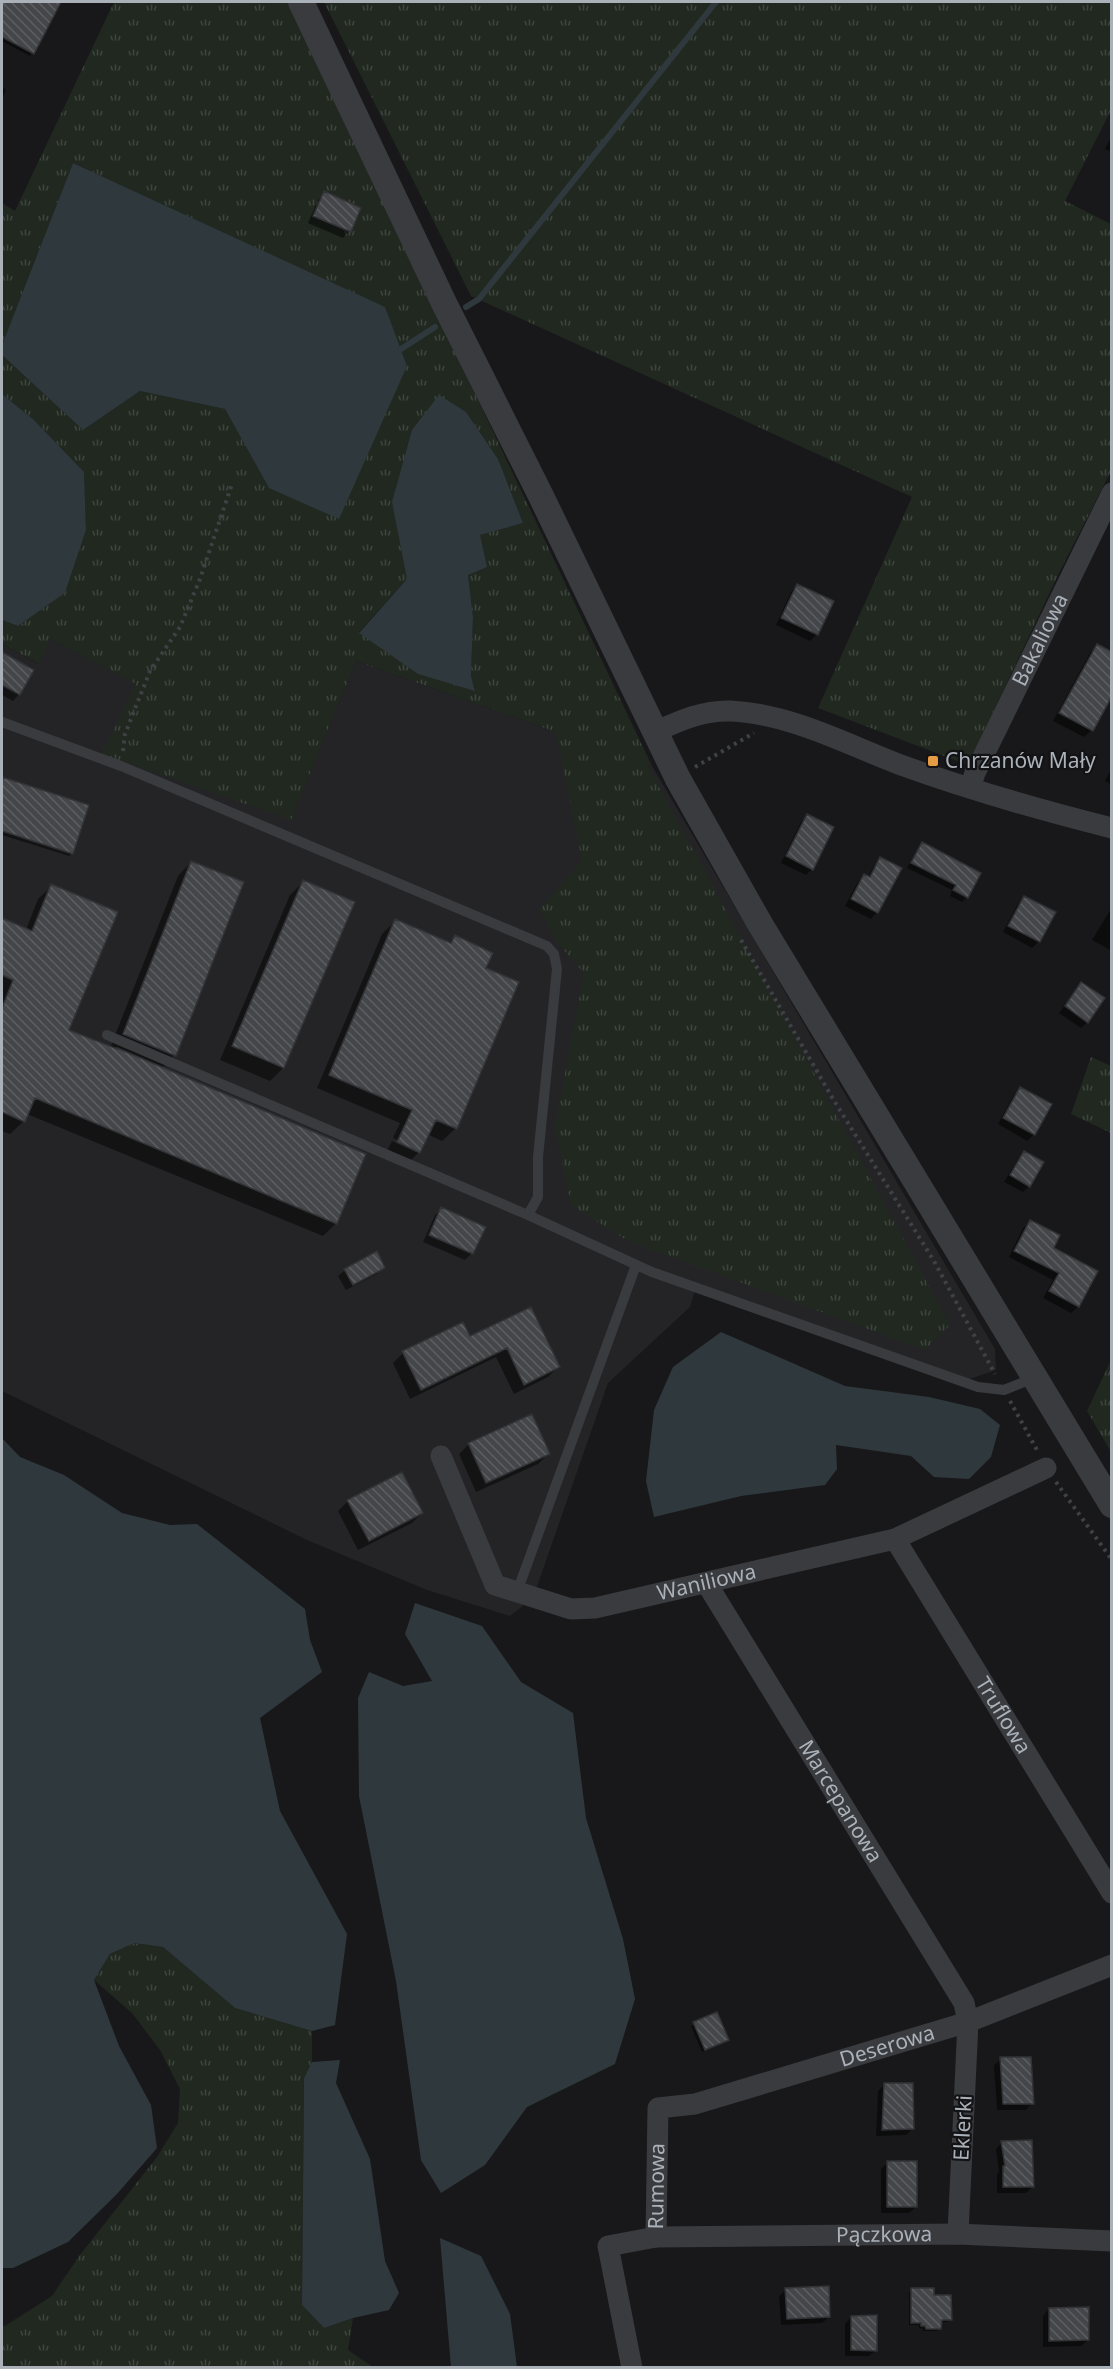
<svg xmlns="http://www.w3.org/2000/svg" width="1113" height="2369" viewBox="0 0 1113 2369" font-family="'Noto Sans',sans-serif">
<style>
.built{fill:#242427}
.grass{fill:url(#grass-tufts);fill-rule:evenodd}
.water{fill:#2f393d}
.shadow{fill:#0007}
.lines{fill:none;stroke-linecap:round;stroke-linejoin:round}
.stream{stroke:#2f393d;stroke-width:6}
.building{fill:url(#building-back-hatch);stroke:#323336;stroke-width:1.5}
.path{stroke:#3f4245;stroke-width:4;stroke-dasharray:3 4.5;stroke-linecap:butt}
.service{stroke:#393b3f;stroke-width:10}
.minor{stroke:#393b3f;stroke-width:21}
.tertiary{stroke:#393b3f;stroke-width:26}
.poi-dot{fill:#e59a44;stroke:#131315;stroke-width:2}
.labels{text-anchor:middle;stroke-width:4.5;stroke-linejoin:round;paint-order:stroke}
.street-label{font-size:21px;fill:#abb1b9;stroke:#131315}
.poi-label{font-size:21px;fill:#abb1b9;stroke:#131315;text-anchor:start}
</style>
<defs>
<pattern id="grass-tufts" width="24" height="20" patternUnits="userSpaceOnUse" patternTransform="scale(1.5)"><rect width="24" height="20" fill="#202820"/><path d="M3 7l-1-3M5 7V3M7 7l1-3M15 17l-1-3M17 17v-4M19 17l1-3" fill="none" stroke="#3e453e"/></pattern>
<pattern id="building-back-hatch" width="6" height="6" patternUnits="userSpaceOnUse" patternTransform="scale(1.5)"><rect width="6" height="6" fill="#45464a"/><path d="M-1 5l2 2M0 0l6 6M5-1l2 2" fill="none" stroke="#5d5e62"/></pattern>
</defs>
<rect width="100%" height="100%" fill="#18181a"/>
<path class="built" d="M50,639L137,684L103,754L291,819L356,661L652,766L995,1349L996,1370L958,1383L697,1283L690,1307L608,1383L533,1598L510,1616L427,1590L307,1540L2,1391V644L38,664Z"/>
<path class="grass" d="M114,2H289L652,766L647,765L950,1325L925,1350L628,1241L571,1205L555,1127L584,973L557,942L539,910L582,860L556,732L356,661L291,820L102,754L136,684L50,639L39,664L2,644V620L18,626L65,593L86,530L84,472L34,420L2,394V355L83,430L140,391L225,409L269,488L407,366L384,307L73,163L2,345V203L15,211ZM466,412L498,459L523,523L479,535L468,575L473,617L471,676L475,690L359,632L407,579Z
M324,2H1111V110L1065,201L1111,224V471L1060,571L968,765L818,708L912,497L471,296Z
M1091,1057L1111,1066V1133L1071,1114Z
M1111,1360V1452L1087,1411Z
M134,1943L163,1947L235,2008L312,2031V2062L304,2078L302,2305L324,2328L353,2318L348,2350L373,2367L2,2368V2326H5L52,2296L80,2255L157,2157L178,2123L180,2089L160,2050L132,2013L94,1980L110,1954Z"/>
<path class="water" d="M73,163L385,307L407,366L339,519L269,488L225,409L140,391L83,430L2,355V345Z
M2,394L34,420L84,472L86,530L65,593L18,626L2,620Z
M439,395L466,412L498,459L523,523L480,535L487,567L468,575L473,617L471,676L475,691L418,674L359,633L407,579L392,502L412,430Z
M721,1332L845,1386L929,1397L980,1409L1000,1425L991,1457L969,1479L934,1477L911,1456L836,1445L837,1469L825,1485L741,1496L654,1517L646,1481L654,1410L673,1367Z
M2,1438L20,1457L64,1475L122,1513L170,1525L197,1524L305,1609L310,1640L322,1672L260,1718L280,1811L347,1934L335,2025L312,2031L235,2008L163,1947L134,1943L110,1954L94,1980L119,2046L151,2105L157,2148L117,2194L68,2242L13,2268H2Z
M415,1603L482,1626L521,1682L573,1713L586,1818L623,1939L635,1999L615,2064L527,2107L485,2165L441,2193L421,2160L396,1981L359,1796L358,1698L369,1672L403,1686L432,1681L405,1634Z
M340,2060L336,2083L370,2159L385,2261L399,2293L389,2310L353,2318L324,2328L302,2305L304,2078L312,2062Z
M440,2238L481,2256L510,2314L517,2367H451Z"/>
<path class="shadow" d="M2,2H60L30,56L2,41Z
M2,87L6,90L2,99Z
M1112,136V152L1105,149Z
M325,193L359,208L349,231L343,238L308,223L318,200Z
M797,585L832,602L817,634L810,641L776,625L791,592Z
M1097,646L1092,730L1084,737L1053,721L1090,653Z
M2,654L32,671L19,694L13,701L2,695Z
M1112,768V785L1105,781Z
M2,779L87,806L72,853L69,856L2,835Z
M807,816L812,869L806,875L781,863L801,822Z
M922,844L967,897L962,902L950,896L952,890L907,868Z
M881,859L877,912L871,919L845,906L858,882L864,876L868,878L874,866Z
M191,862L242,883L174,1055L162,1068L336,1223L323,1236L27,1114L24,1121L10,1134L2,1131V920L26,930L38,899L52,886L67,1030L110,1048L178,876Z
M303,882L283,1068L270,1081L220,1060L290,895Z
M1024,898L1039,941L1032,948L1003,932L1018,904Z
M1112,907V951L1092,940Z
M395,921L449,943L455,937L484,968L456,1128L442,1141L427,1134L419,1152L406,1165L385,1155L392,1141L416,1152V1149L393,1138L400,1123L317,1088L382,934Z
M1081,984L1087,1022L1081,1028L1059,1013Z
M1020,1089L1034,1134L1027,1141L998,1124L1014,1095Z
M1024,1153L1029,1186L1023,1192L1004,1182L1018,1159Z
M442,1209L472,1253L465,1260L423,1242L435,1215Z
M1030,1222L1052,1248L1096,1271L1078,1307L1071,1313L1043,1298L1053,1280L1009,1257L1023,1228Z
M383,1267L377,1274L346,1290L338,1276L345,1270Z
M530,1309L558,1367L548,1377L514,1394L496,1357L410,1399L393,1363L403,1353L469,1338Z
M469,1444L548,1454L538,1464L476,1492L459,1454Z
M348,1501L422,1513L412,1523L358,1550L338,1511Z
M716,2014L727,2039L702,2052L691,2026Z
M1001,2059L1032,2103L1026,2110H997L994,2065Z
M884,2085L912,2129L906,2135L876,2136L878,2091Z
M1002,2142L1033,2186L1026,2193H997V2174L999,2172L996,2149Z
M887,2163L916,2207L909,2213H881V2169Z
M786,2290L829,2317L822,2323L781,2325L779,2296Z
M912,2290L950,2319L947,2322H940V2328L937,2331H923V2329L919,2328V2325H909V2293Z
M1049,2309L1088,2340L1081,2346L1043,2347V2316Z
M851,2317L876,2350L869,2356H845V2324Z"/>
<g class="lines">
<path class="stream" d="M466,307L479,299L716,2
M401,349L435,327"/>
</g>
<path class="building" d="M2,2H61L34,54L2,37Z
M324,191L361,208L351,232L313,216Z
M797,584L834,601L818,635L781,618Z
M1097,644L1112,652V696L1093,731L1059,713Z
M2,652L34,670L20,695L2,685Z
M2,777L89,805L73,854L2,831Z
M807,814L834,827L813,870L786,856Z
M922,842L981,873L968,898L953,890L956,885L911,863Z
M880,857L902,868L878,913L851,899L864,874L870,877Z
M191,861L244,882L176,1056L123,1034Z
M303,880L355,902L284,1068L232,1046Z
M51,884L118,912L69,1030L117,1049V1048L366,1154L337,1224L35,1098L25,1122L2,1112V1008L13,980L2,975V918L32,931Z
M1024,896L1056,912L1040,942L1008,926Z
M395,919L451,943L455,935L493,953L486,968L519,982L457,1129L436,1120L420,1153L397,1142L412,1110L329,1075Z
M1081,982L1105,998L1088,1023L1065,1006Z
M1020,1087L1052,1104L1035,1135L1003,1118Z
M1024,1151L1044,1162L1030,1187L1010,1175Z
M441,1207L486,1227L473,1254L429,1235Z
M1030,1220L1060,1235L1054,1248L1098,1271L1079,1307L1049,1291L1059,1273L1014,1251Z
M377,1251L385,1268L353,1285L344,1269Z
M531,1307L560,1367L524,1385L507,1348L421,1390L402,1351L463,1322L470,1336Z
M532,1414L550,1454L486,1483L468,1443Z
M402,1472L423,1513L369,1541L347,1500Z
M717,2012L729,2040L705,2050L693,2022Z
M1000,2057H1031L1034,2104H1003Z
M884,2083H913L914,2129L882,2130Z
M1032,2140L1034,2187H1003V2166H1005L1001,2141Z
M887,2161H917V2207H887Z
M829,2286L830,2317L787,2319L785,2288Z
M911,2288H934V2295H951L952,2320H942L941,2329H926L925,2326H921V2323H911Z
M1089,2307V2340L1049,2341V2308Z
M877,2315V2351L851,2350V2316Z"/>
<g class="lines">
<path class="path" d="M123,751L125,734L150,671L180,627L200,579L232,484
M695,767L754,733
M741,940L833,1099L934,1261L995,1374
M1010,1401L1037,1450
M1056,1482L1112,1560"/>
<path class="service" d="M2,722L121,766L547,946L554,954L557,969L538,1157V1197L528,1215
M107,1035L528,1215L652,1272L978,1387L1004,1390L1034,1378
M517,1592L636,1265"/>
<g class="minor">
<path d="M657,731C681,720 704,710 731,711C791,714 846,744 901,765C970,790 1040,810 1112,828"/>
<path id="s1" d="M970,788L975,773L1112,493"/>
<path id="s2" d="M441,1456L495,1585L571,1609L595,1608L895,1539L1046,1468"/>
<path id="s3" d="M895,1539L1112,1893"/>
<path id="s4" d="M707,1584L964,2003L968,2022L958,2234"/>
<path id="s5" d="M656,2237L958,2234L1112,2241"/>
<path id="s6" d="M632,2368L608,2246L656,2237L658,2108L695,2104L968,2022L1112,1965"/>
</g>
<path class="tertiary" d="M301,2L444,303L540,494L678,779L760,924L1112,1505"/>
</g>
<rect class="poi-dot" x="927" y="755" width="12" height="12" rx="3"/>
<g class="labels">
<g class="street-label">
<text dy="7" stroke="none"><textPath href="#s1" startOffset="164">Bakaliowa</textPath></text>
<text dy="7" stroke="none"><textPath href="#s2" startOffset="358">Waniliowa</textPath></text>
<text dy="7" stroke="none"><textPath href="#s3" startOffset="207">Truflowa</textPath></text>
<text dy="7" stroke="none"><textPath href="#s4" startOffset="255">Marcepanowa</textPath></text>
<text dy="7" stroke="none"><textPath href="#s6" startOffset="540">Deserowa</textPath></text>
<text transform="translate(963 2128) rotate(-87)" y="7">Eklerki</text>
<text dy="7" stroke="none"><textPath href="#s6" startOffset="224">Rumowa</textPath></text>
<text dy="7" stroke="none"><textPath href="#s5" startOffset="228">Pączkowa</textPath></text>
</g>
<g class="poi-label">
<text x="945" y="768">Chrzanów Mały</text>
</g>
</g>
<rect width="1113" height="2369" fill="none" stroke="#abb1b9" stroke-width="6"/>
</svg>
